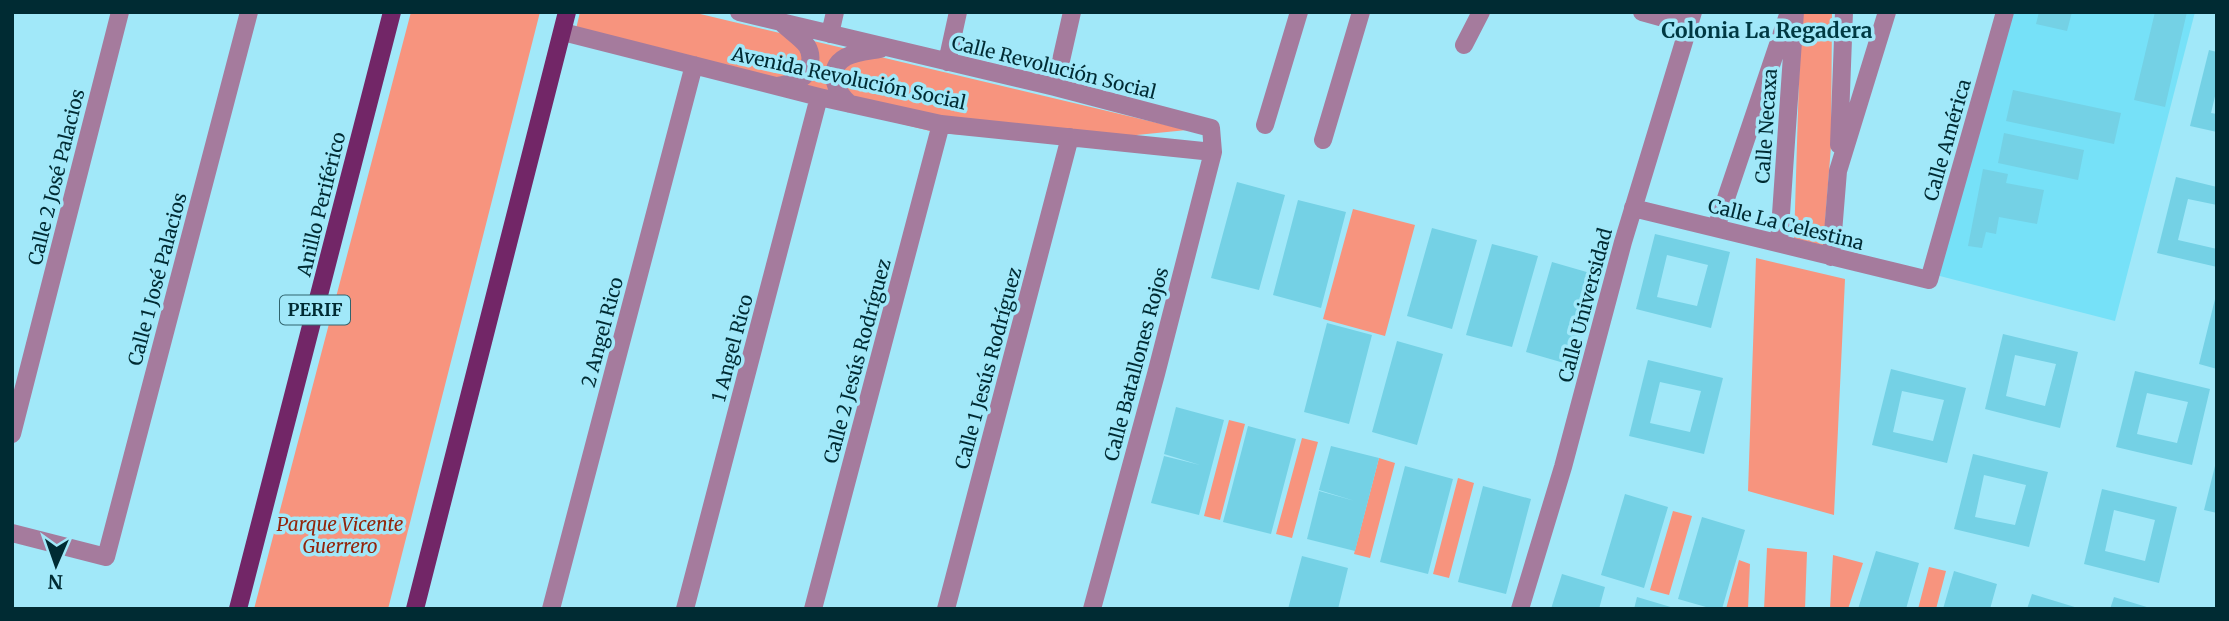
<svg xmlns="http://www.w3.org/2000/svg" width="2229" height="621" viewBox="0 0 2229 621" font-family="Merriweather,serif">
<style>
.built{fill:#76e1f8}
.green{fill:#f7947e}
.building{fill:#74d1e5;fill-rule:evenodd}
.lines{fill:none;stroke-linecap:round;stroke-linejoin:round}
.minor{stroke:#a57b9d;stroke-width:18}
.major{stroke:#722667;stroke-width:18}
.labels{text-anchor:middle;stroke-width:7;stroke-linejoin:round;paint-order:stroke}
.shield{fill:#a1e8f9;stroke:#30646e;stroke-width:2}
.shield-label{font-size:18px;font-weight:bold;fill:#002b33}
.street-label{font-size:19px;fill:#002b33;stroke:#a1e8f9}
.park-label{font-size:19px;font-style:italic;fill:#93250c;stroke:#a1e8f9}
.neighbourhood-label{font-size:21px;font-weight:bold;fill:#003943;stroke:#a1e8f9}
</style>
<rect width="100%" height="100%" fill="#a1e8f9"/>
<path class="built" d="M2008,12H2195L2115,321L1936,275Z"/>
<path class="green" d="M411,12H540L388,609H254Z
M580,12H692L1187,130L1066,142L938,133L573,42Z
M1801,12H1832L1831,146L1823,249L1794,242Z
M1353,209L1415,225L1385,336L1323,319Z
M1756,258L1845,279L1834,515L1748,491Z
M1229,420L1245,424L1220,520L1204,516Z
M1302,438L1318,442L1292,538L1276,534Z
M1379,458L1395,463L1370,558L1354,554Z
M1458,478L1474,483L1449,578L1433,574Z
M1673,511L1692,516L1669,595L1650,590Z
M1767,548L1807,552L1805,609H1764Z
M1833,555L1863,563L1848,609H1830Z
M1739,560L1750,564L1748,609H1726Z
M1929,567L1946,571L1936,609H1918Z"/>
<path class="building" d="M2039,12H2072L2067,31L2036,24Z
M2155,12H2187L2165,107L2134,100Z
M2209,50L2217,52V88L2211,113L2217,114V132L2190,126Z
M2013,90L2121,113L2114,144L2006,121Z
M2004,133L2084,150L2078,180L1998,163Z
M1983,169L2008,174L2006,183L2044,190L2037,224L1999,217L1996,234L1986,232L1982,248L1968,246Z
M2176,177L2217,187V205L2188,199L2178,240L2217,249V267L2157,253Z
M1237,182L1285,195L1259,290L1211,278Z
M1298,200L1346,212L1321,308L1273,295Z
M1432,228L1477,240L1452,329L1407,316Z
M1655,234L1730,252L1711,328L1636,309ZM1667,255L1708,265L1697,306L1657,297Z
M1492,244L1538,256L1512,347L1466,335Z
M1552,262L1597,275L1571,365L1526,352Z
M2216,295H2217V369L2199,364Z
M1327,323L1372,335L1349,424L1304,412Z
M2003,334L2078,352L2060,428L1985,409ZM2015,355L2056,364L2045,406L2006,396Z
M1397,341L1443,354L1417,445L1372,432Z
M1648,360L1723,378L1704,454L1629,436ZM1660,382L1701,391L1690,432L1650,423Z
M1891,369L1966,388L1947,463L1872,445ZM1902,391L1944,400L1933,441L1893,432Z
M2135,371L2210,389L2192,465L2116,447ZM2147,393L2188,402L2177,443L2137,434Z
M1176,407L1224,420L1199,515L1151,503L1164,456L1200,465L1164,454Z
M1248,426L1296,439L1271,534L1223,522Z
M1331,446L1379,458L1355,551L1307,539L1319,491L1355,501L1319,490Z
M1973,454L2048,472L2029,547L1954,529ZM1984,475L2026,485L2015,525L1975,517Z
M2216,462H2217V513L2204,510Z
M1405,466L1453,479L1428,574L1380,562Z
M1483,486L1531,499L1506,594L1458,582Z
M2102,489L2177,507L2159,583L2084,564ZM2114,510L2155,520L2145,561L2105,551Z
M1625,494L1668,507L1644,588L1601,575Z
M1702,517L1745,530L1722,609H1713L1678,599Z
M1876,551L1919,563L1906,609H1858Z
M1302,556L1348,568L1338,609H1288Z
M1954,571L1997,584L1990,609H1943Z
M1562,574L1605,587L1599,609H1551Z
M2032,594L2078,608V609H2027Z
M1637,597L1674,608V609H1634Z
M2114,597L2150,608V609H2110Z"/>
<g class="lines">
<path class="minor" d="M739,12L1055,87L1211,128L1213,152L1156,374L1092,609
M1642,12L1689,25
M563,32L819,97L941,124L1213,152
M830,34L835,12
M1464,45L1481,12
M947,62L958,12
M778,86C793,83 809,80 810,62C811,57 810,51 807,46C801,38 790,31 783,24
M1055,87L1072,12
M850,104C836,92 824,69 846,57C856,52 870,51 880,49
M1265,125L1299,12
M1323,140L1361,12
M1839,145L1844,12
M1633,208L1929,280L2005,12
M1716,228L1789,12
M1779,243L1795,12
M1831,257L1838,171L1887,12
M12,434L120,12
M12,533L106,557L249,12
M551,609L694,65
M685,609L819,97
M813,609L941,124
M946,609L1070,137
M1520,609L1563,467L1623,242L1693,12"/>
<path class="major" d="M238,609L392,12
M415,609L567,12"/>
</g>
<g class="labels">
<rect class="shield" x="280" y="295.5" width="70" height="29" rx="5"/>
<g class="shield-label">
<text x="315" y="316">PERIF</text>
</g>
<g class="street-label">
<text transform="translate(1054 67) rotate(14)" y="7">Calle Revolución Social</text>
<text transform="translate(849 78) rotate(12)" y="7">Avenida Revolución Social</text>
<text transform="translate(1766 126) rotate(-86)" y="7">Calle Necaxa</text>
<text transform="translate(1947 140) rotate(-74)" y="7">Calle América</text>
<text transform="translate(56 177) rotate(-76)" y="7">Calle 2 José Palacios</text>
<text transform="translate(321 204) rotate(-76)" y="7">Anillo Periférico</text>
<text transform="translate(1786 224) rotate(14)" y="7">Calle La Celestina</text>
<text transform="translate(157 279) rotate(-75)" y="7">Calle 1 José Palacios</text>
<text transform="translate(1585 305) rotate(-75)" y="7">Calle Universidad</text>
<text transform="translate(602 332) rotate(-75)" y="7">2 Angel Rico</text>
<text transform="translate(732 348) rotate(-75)" y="7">1 Angel Rico</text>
<text transform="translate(857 361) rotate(-75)" y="7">Calle 2 Jesús Rodríguez</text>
<text transform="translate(1136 364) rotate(-75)" y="7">Calle Batallones Rojos</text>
<text transform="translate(988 368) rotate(-75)" y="7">Calle 1 Jesús Rodríguez</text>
</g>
<g class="park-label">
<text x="340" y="531">Parque Vicente<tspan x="340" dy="22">Guerrero</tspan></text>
</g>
<g class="neighbourhood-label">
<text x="1767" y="38">Colonia La Regadera</text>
</g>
</g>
<rect width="2229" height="621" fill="none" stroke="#002b33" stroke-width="28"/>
<g transform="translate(56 565) rotate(182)" stroke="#a1e8f9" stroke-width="5" paint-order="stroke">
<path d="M0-5L12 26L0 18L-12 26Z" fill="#002b33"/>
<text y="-10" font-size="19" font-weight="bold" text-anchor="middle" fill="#002b33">N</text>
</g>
</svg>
